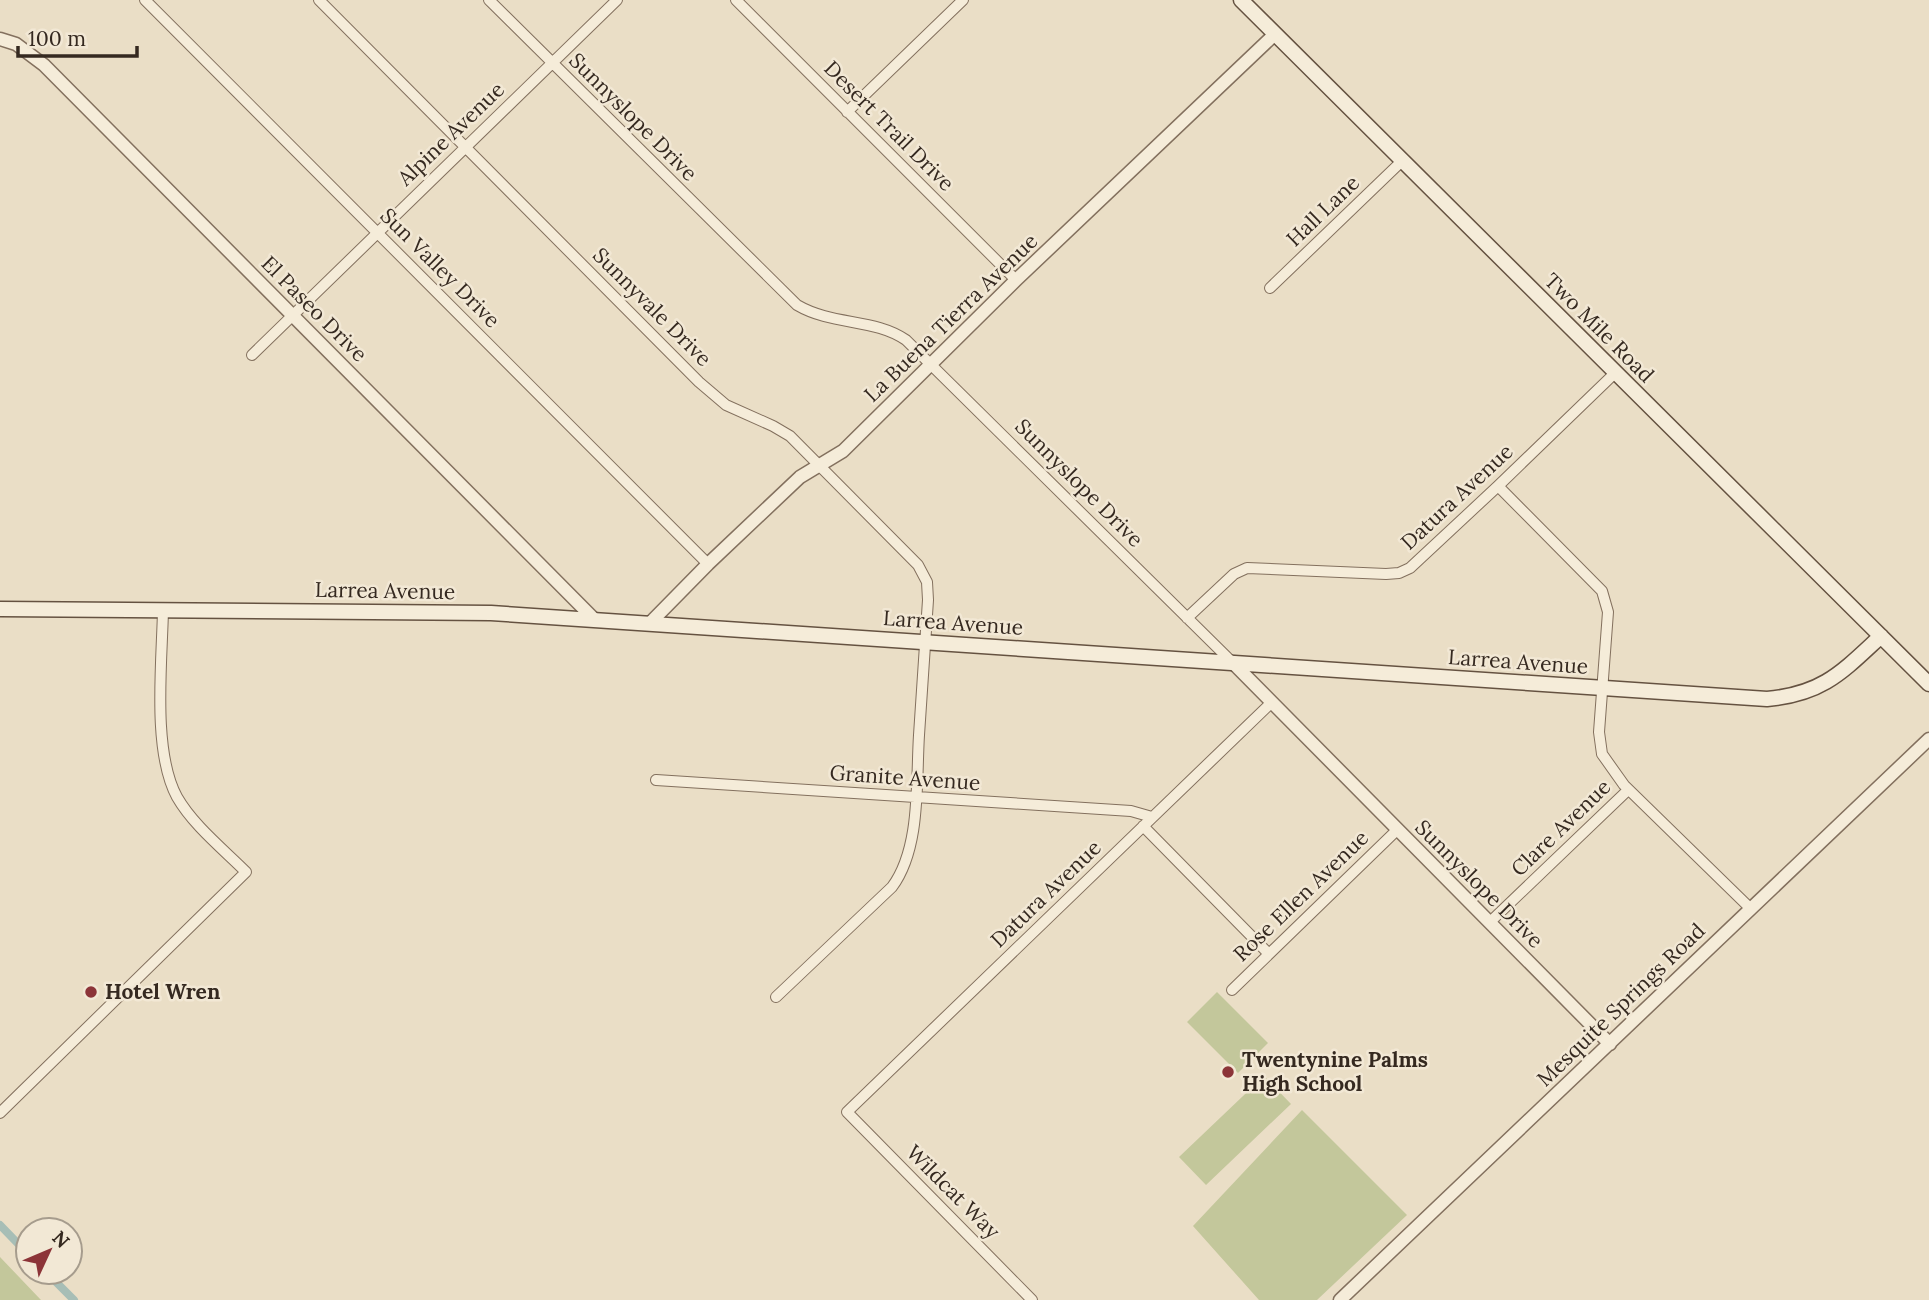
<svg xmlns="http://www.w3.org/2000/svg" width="1929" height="1300" viewBox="0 0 1929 1300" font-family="Lora,serif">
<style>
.green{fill:#c3c79b}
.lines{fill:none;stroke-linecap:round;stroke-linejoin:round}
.canal{stroke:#a7beb6;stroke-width:8}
.minor-casing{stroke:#83705e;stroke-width:12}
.tertiary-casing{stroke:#83705e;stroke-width:15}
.secondary-casing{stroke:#655241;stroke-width:17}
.minor{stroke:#f5ecd9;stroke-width:10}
.tertiary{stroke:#f5ecd9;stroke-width:12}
.secondary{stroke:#f5ecd9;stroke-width:14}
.poi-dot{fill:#8c3438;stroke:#f2e8d5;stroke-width:2.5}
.labels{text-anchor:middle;stroke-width:5;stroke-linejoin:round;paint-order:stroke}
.street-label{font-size:21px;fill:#352920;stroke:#f2e8d5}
.poi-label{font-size:21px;font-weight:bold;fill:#352920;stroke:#f2e8d5;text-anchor:start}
</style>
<rect width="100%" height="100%" fill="#eadec6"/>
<path class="green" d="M1217,992L1268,1043L1238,1073L1187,1022Z
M1264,1076L1291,1104L1206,1185L1179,1157Z
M1302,1110L1407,1215L1317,1300H1259L1193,1226Z
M0,1257L41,1300H0Z"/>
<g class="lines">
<path class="canal" d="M0,1225L28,1254
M46,1272L74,1300"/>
<defs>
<path id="minor" d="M145,0L708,564
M319,0L699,382L726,405L773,426L790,436L918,565L927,582L928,600C925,645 922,690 919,735C916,782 921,848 892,887L776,997
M489,0L797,305C833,326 874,318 906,340L1234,664
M736,0L1016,280
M847,112L963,0
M1270,288L1402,161
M252,355L617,0
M1498,486L1602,591L1608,612L1599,732L1602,754L1624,785L1750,908
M1187,618L1234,574L1247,568L1386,574L1399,573L1410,568L1498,486L1615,373
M656,780L1131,811L1152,817
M1143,826L1269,954
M1490,922L1628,790
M1232,990L1397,830
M0,1113L246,872C223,849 193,825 177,797C152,751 162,662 163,610
M1032,1300L847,1112L1271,703"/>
<path id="tertiary" d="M0,39L16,44L44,65L593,618
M650,623L708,564L800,477L843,451L1016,280L1275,34
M1234,664L1610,1044
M1340,1300L1929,739"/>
<path id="secondary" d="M1241,0L1929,684
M0,609L491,613L1767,699C1823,694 1842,672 1881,636"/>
</defs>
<use href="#minor" class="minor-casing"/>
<use href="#tertiary" class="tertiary-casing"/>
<use href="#secondary" class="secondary-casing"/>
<use href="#minor" class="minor"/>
<use href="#tertiary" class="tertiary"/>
<use href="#secondary" class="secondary"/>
</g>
<g class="poi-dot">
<circle cx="91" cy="992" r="7"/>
<circle cx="1228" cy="1072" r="7"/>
</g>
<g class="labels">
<g class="street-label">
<text transform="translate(633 117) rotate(45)" y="7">Sunnyslope Drive</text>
<text transform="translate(889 126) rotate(45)" y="7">Desert Trail Drive</text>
<text transform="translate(451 134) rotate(-44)" y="7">Alpine Avenue</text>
<text transform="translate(1323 211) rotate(-44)" y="7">Hall Lane</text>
<text transform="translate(440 268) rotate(45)" y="7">Sun Valley Drive</text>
<text transform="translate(652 307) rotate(45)" y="7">Sunnyvale Drive</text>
<text transform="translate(314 309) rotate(45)" y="7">El Paseo Drive</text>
<text transform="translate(951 318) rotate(-44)" y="7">La Buena Tierra Avenue</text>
<text transform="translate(1599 328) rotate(45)" y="7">Two Mile Road</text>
<text transform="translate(1079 483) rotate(45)" y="7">Sunnyslope Drive</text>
<text transform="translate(1457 497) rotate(-43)" y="7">Datura Avenue</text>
<text transform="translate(385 591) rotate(1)" y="7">Larrea Avenue</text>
<text transform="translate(953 623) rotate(4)" y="7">Larrea Avenue</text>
<text transform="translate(1518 662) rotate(4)" y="7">Larrea Avenue</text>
<text transform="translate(905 778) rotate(4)" y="7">Granite Avenue</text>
<text transform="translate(1561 828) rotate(-44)" y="7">Clare Avenue</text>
<text transform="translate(1479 884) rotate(45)" y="7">Sunnyslope Drive</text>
<text transform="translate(1046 894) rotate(-44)" y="7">Datura Avenue</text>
<text transform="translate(1301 896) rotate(-44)" y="7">Rose Ellen Avenue</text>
<text transform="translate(1621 1005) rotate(-44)" y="7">Mesquite Springs Road</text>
<text transform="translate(953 1192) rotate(45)" y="7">Wildcat Way</text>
</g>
<g class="poi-label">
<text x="105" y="999">Hotel Wren</text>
<text x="1242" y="1067">Twentynine Palms<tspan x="1242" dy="24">High School</tspan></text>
</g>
</g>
<g transform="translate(49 1251) rotate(46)"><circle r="33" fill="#f2e8d5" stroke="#a69c8d" stroke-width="2"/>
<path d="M0-5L12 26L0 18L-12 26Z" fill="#8c3438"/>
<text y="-10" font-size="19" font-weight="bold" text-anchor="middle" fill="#352920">N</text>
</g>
<path d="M18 46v10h119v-10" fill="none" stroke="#352920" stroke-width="3.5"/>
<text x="28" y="46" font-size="21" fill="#352920" stroke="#f2e8d5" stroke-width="5" paint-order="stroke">100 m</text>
</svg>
